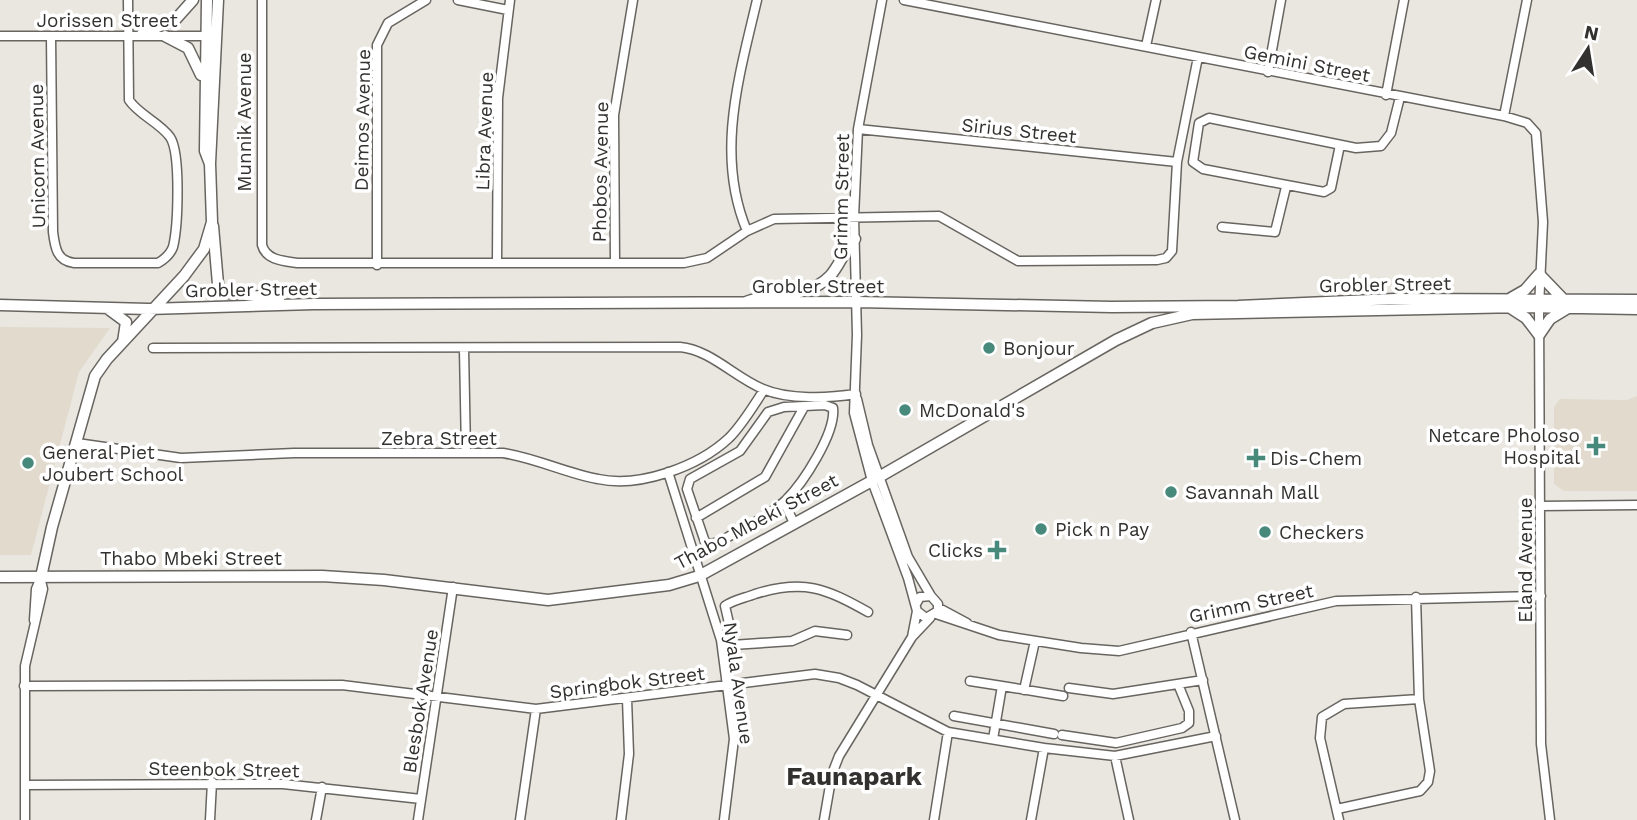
<svg xmlns="http://www.w3.org/2000/svg" width="1637" height="820" viewBox="0 0 1637 820" font-family="'Work Sans',sans-serif">
<style>
.built{fill:#e1dacd}
.lines{fill:none;stroke-linecap:round;stroke-linejoin:round}
.minor-casing{stroke:#686560;stroke-width:11}
.major-casing{stroke:#686560;stroke-width:13}
.minor{stroke:#fff;stroke-width:8}
.major{stroke:#fff;stroke-width:10}
.poi-dot{fill:#47897b;stroke:#fff;stroke-width:2.5}
.labels{text-anchor:middle;stroke-width:7;stroke-linejoin:round;paint-order:stroke}
.street-label{font-size:19px;fill:#32312f;stroke:#fff}
.poi-label{font-size:19px;fill:#32312f;stroke:#fff;text-anchor:start}
.district-label{font-size:26px;font-weight:bold;fill:#32312f;stroke:#fff}
</style>
<rect width="100%" height="100%" fill="#eae7e1"/>
<path class="built" d="M0,327L110,328L79,372L31,555H0Z
M1637,396V491H1564L1554,484V407L1560,399L1627,400Z"/>
<g class="lines">
<defs>
<path id="minor" d="M262,0V245C266,260 283,261 297,263H684L707,258L747,231L774,219L939,216L1018,261L1157,260L1166,258L1172,251L1177,162L1198,57
M458,0L508,10
M882,0L858,129L854,217L857,335L854,413L872,481L908,578L917,611L926,618L938,611V604L931,596L920,597L916,604
M904,0L1504,116L1527,123L1536,133L1543,222L1539,307L1541,744L1550,820
M0,36H210
M51,36L53,232C55,248 57,261 74,263H158C165,259 170,255 173,247C178,227 181,153 170,137C159,122 139,115 129,100L128,0
M1146,46L1156,0
M1268,72L1281,0
M1386,95L1404,0
M1504,116L1527,0
M858,129L1177,162
M1340,145L1331,188L1324,192L1203,169L1193,162L1199,123L1209,118L1356,148L1381,146L1391,133L1400,97
M1222,227L1275,232L1286,187
M747,231C715,155 739,77 757,0
M497,263L498,98L510,0
M615,263L614,115L633,0
M377,265V45L388,23L426,0
M153,348L680,347C711,350 734,377 763,389C788,400 829,398 856,394
M464,349L466,452
M857,399L868,445L908,557L931,596
M825,405L833,408C836,433 803,483 786,500C772,514 752,524 735,533C725,538 715,547 705,542L687,489L690,479L740,451L768,412L784,407Z
M77,443L181,458L294,453H503C536,458 565,473 598,479C639,488 698,467 729,438C743,424 753,406 764,390
M668,472L721,640L734,739L724,820
M784,502L793,521
M1540,506L1637,505
M696,518L765,477L804,407
M939,608L967,623
M936,614L999,635L1081,648L1119,651L1336,601L1541,596
M34,620L36,589L41,577
M1191,632L1235,820
M912,637L917,611
M732,645L792,641L815,631L847,635
M734,645L725,606C733,600 745,598 755,594C804,579 825,588 868,612
M970,681L1002,686L993,739
M24,686L342,685L536,709L815,674L839,678L857,685L948,732L1044,748L1115,756L1216,736
M1002,686L1063,696
M1069,688L1113,694L1203,680
M1024,690L1035,641
M954,716L1054,734
M1062,735L1116,743L1182,728L1189,723V711L1178,684
M1115,756L1129,820
M25,785L283,784L421,799
M1337,809L1420,791L1428,782L1430,771L1419,699L1416,597
M25,820V666L43,589L41,581
M210,820L212,782
M316,820L322,787
M418,820L453,587
M520,820L536,709
M621,820L629,754L627,699
M824,820L832,774L839,756L912,637L930,618
M934,820L948,732
M1031,820L1044,748
M1339,820L1320,738L1322,717L1344,704L1419,699"/>
<path id="major" d="M142,34L176,19L193,0
M165,36L188,48L201,75
M210,163L218,0
M213,226L218,284L221,292L279,299
M1511,298L1525,290L1539,274L1563,299
M746,302C775,291 806,300 830,276C840,265 844,250 855,239
M0,305L148,309L314,304L857,302L1112,307L1238,306L1395,299L1637,300
M1509,307L1526,318L1539,335L1550,319L1568,308
M107,308L126,322L123,342
M0,577L322,576L384,580L548,600L669,585L699,576L879,477L1116,340L1152,323L1192,314L1521,307L1637,309
M41,577L52,527L95,376L107,359L184,276L204,249L212,222L210,164L205,151L207,0"/>
</defs>
<use href="#minor" class="minor-casing"/>
<use href="#major" class="major-casing"/>
<use href="#minor" class="minor"/>
<use href="#major" class="major"/>
</g>
<g class="poi-dot">
<circle cx="989" cy="348" r="7"/>
<circle cx="905" cy="410" r="7"/>
<path d="M1592.5 435.5h7v7h7v7h-7v7h-7v-7h-7v-7h7z"/>
<path d="M1252.5 447.5h7v7h7v7h-7v7h-7v-7h-7v-7h7z"/>
<circle cx="28" cy="463" r="7"/>
<circle cx="1171" cy="492" r="7"/>
<circle cx="1041" cy="529" r="7"/>
<circle cx="1265" cy="532" r="7"/>
<path d="M993.5 539.5h7v7h7v7h-7v7h-7v-7h-7v-7h7z"/>
</g>
<g class="labels">
<g class="street-label">
<text x="107" y="27">Jorissen Street</text>
<text transform="translate(1307 63) rotate(11)" y="7">Gemini Street</text>
<text transform="translate(362 120) rotate(-89)" y="7">Deimos Avenue</text>
<text transform="translate(244 122) rotate(-90)" y="7">Munnik Avenue</text>
<text transform="translate(1019 130) rotate(6)" y="7">Sirius Street</text>
<text transform="translate(484 131) rotate(-88)" y="7">Libra Avenue</text>
<text transform="translate(37 156) rotate(-91)" y="7">Unicorn Avenue</text>
<text transform="translate(600 172) rotate(-89)" y="7">Phobos Avenue</text>
<text transform="translate(841 197) rotate(-89)" y="7">Grimm Street</text>
<text transform="translate(1385 284) rotate(-1)" y="7">Grobler Street</text>
<text x="818" y="293">Grobler Street</text>
<text transform="translate(251 289) rotate(-1)" y="7">Grobler Street</text>
<text x="439" y="445">Zebra Street</text>
<text transform="translate(756 521) rotate(-28)" y="7">Thabo Mbeki Street</text>
<text x="191" y="565">Thabo Mbeki Street</text>
<text transform="translate(1525 560) rotate(-90)" y="7">Eland Avenue</text>
<text transform="translate(1251 603) rotate(-12)" y="7">Grimm Street</text>
<text transform="translate(627 682) rotate(-7)" y="7">Springbok Street</text>
<text transform="translate(739 683) rotate(82)" y="7">Nyala Avenue</text>
<text transform="translate(420 701) rotate(-81)" y="7">Blesbok Avenue</text>
<text transform="translate(224 769) rotate(1)" y="7">Steenbok Street</text>
</g>
<g class="poi-label">
<text x="1003" y="355">Bonjour</text>
<text x="919" y="417">McDonald's</text>
<text x="1580" y="442" text-anchor="end">Netcare Pholoso<tspan x="1580" dy="22">Hospital</tspan></text>
<text x="42" y="459">General Piet<tspan x="42" dy="22">Joubert School</tspan></text>
<text x="1270" y="465">Dis-Chem</text>
<text x="1185" y="499">Savannah Mall</text>
<text x="1055" y="536">Pick n Pay</text>
<text x="1279" y="539">Checkers</text>
<text x="983" y="557" text-anchor="end">Clicks</text>
</g>
<g class="district-label">
<text x="854" y="785">Faunapark</text>
</g>
</g>
<g transform="translate(1588 49) rotate(12)" stroke="#ffffff" stroke-width="5" paint-order="stroke">
<path d="M0-5L12 26L0 18L-12 26Z" fill="#32312f"/>
<text y="-10" font-size="19" font-weight="bold" text-anchor="middle" fill="#32312f">N</text>
</g>
</svg>
